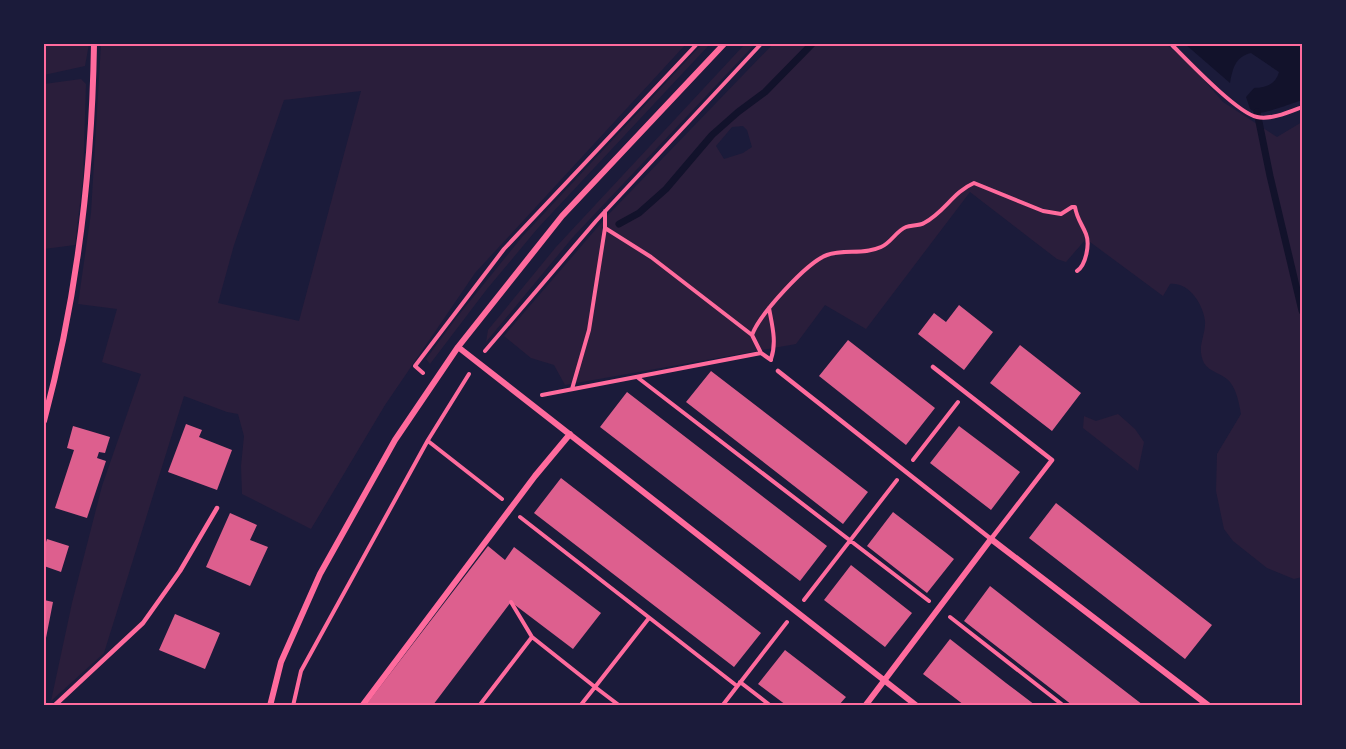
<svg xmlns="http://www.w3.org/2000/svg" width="1346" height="749" viewBox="0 0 1346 749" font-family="'IBM Plex Sans',sans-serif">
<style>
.green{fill:#2a1e3b;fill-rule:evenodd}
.water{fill:#12122b}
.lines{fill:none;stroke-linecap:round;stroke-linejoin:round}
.stream{stroke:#12122b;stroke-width:7}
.building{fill:#dd5f8e}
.path{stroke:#ff6b9d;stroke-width:4}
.service{stroke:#ff6b9d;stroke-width:4.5}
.minor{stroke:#ff6b9d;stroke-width:6}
.neatline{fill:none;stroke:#ff6b9d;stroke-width:2}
</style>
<rect width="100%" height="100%" fill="#1b1b3a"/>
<path class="green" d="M44,44H89L85,66L44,75Z
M101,44H686L475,273L385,405L311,529L242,494L241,466L244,436L238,414L227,412L184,396L104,653L51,701L72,603L102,486L141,374L102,362L117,309L78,304L91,213ZM361,91L299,321L218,303L234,245L284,100Z
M702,44H710L538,228L487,289L430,364L426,359L457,317L522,237Z
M745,44H755L573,237L486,342L488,330L556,247Z
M773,44H1166L1190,64L1223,102L1277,137L1302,122V577L1294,579L1267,568L1233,541L1224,529L1216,491L1217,454L1241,414C1239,403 1237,391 1230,382C1224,374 1209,372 1204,363C1196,347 1206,336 1205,321C1203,304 1189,282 1170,284L1163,296L1086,239L1066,262L1057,259L970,192L866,329L825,305L796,344L565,385L554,365L531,358L504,336L608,215ZM743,126L747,130L752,147L743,153L724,159L716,146L732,127Z
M81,79L86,84L83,178L75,245L44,249V84Z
M1118,414L1135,429L1144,442L1138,471L1083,428L1084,416L1096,421Z"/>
<path class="water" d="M1185,44H1302V100C1297,102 1262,114 1259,113C1256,113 1253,111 1250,109L1246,97L1254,88C1266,88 1276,84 1279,72L1251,53C1235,57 1233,68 1230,83Z"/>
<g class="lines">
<path class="stream" d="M1257,112L1270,176L1302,311
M619,224L639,213L666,189L712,135L738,112L765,92L812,44"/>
</g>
<path class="building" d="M959,305L993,332L964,370L918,334L934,313L946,322Z
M848,340L935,408L906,445L819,376Z
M1020,345L1081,393L1052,431L990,383Z
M711,371L868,492L843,524L686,402Z
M627,392L827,546L800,581L600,427Z
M186,424L202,430L199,437L232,450L217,490L168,472Z
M73,426L110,437L105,453L99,452L97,458L106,461L87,518L55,508L74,450L67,448Z
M959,426L1020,472L991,510L930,463Z
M561,478L761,633L734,667L534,513Z
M1056,503L1212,625L1185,659L1029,538Z
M893,512L954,559L927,593L867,546Z
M230,513L257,525L250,540L268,547L250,586L206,567Z
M47,539L69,546L61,572L44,566V548Z
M488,546L505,560L514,547L601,613L573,649L511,602L433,705H366Z
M851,565L912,613L885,647L824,600Z
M990,586L1046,630L1143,705H1072L964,621Z
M44,600L53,602L45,643H44Z
M175,614L220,633L205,669L159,650Z
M950,639L1006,683L1035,705H964L951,695L923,674Z
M785,650L846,697L839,705H786L758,684Z"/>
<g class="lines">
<path class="path" d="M1171,44C1187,60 1237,113 1257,117C1271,120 1289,112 1302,107
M605,228L651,257L752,335L761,353
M769,308C772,325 777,342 771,359
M752,335C759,315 807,262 827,255C844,249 864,255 881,247C891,243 896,231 906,227C911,225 919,226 924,223C944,213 953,192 974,183L1043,211L1061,214L1072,207H1075C1077,219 1082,224 1086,234C1090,244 1086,265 1077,271
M485,351L596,221L761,44
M423,373L415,366L504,249L697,44
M637,377L929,601
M572,389L589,330L605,228V211
M542,395L761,353L771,360
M428,441L502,499
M913,460L958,402
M520,517L737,686
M804,600L897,480
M511,602L532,637
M950,617L1064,706
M740,682L771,706
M293,706L301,671L428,440L469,374
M479,706L532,637L595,687L580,706
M620,706L595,687L649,618
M722,706L787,622"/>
<path class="service" d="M778,371L991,539L1052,460L933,367
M54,706L143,623L180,571L217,508"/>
<path class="minor" d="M458,347L917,706
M44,421C77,298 92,171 94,44
M270,706L281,662L320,574L395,440L458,347L562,216L724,44
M362,706L535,476L570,434
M865,706L991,539L1209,706"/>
</g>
<rect width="1346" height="749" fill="none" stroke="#1b1b3a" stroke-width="90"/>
<rect x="45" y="45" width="1256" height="659" class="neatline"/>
</svg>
